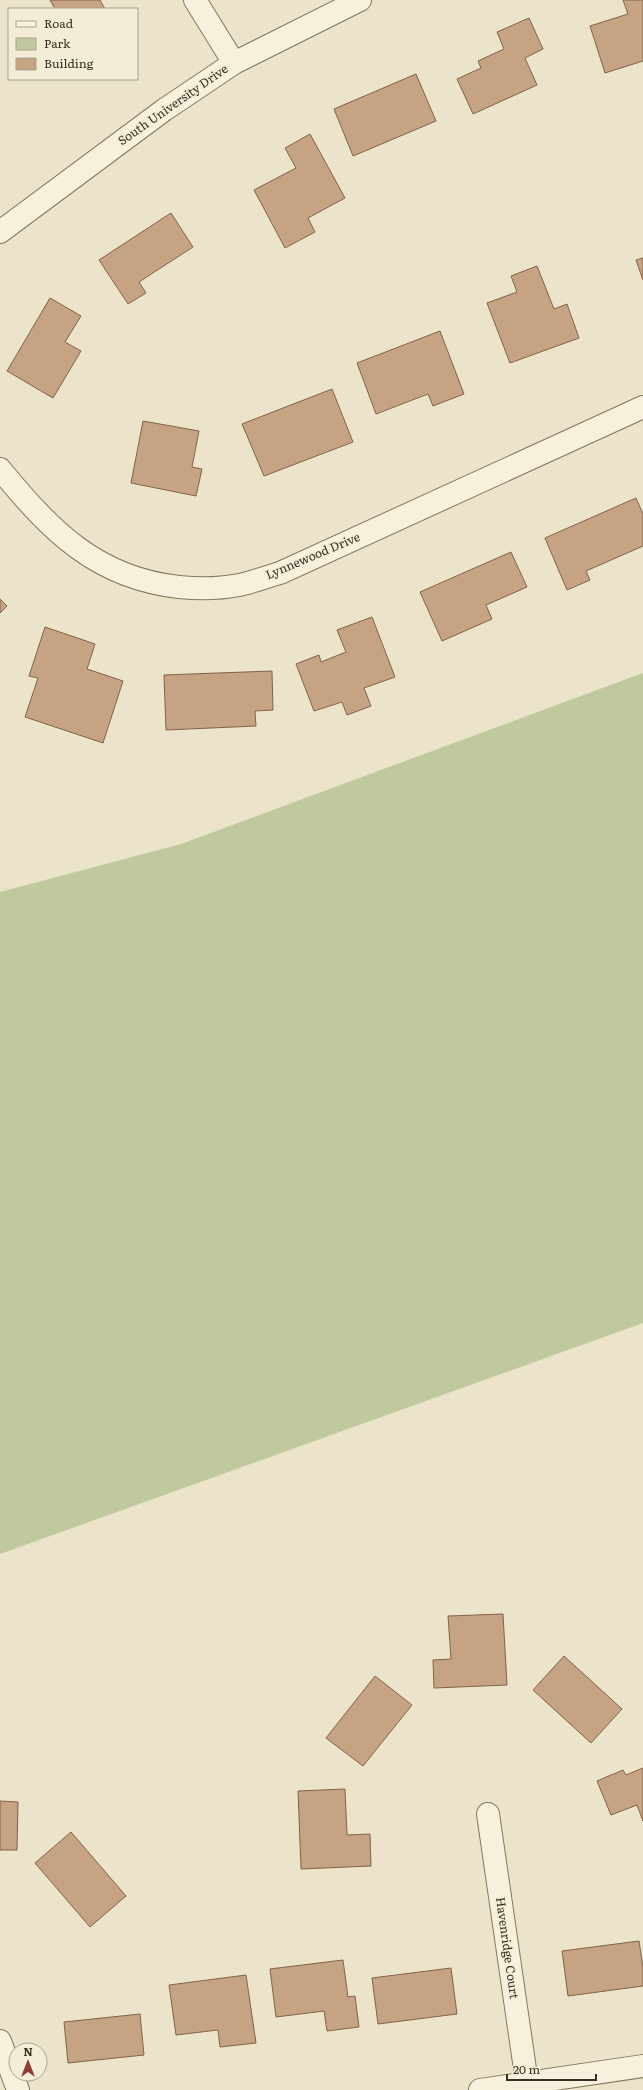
<svg xmlns="http://www.w3.org/2000/svg" width="643" height="2090" viewBox="0 0 643 2090" font-family="Literata,serif">
<style>
.green{fill:#c0c89e}
.building{fill:#c5a383;stroke:#826348}
.lines{fill:none;stroke-linecap:round;stroke-linejoin:round}
.street-casing{stroke:#867760;stroke-width:24}
.street{stroke:#f6f0dc;stroke-width:22}
.labels{text-anchor:middle;stroke-width:3;stroke-linejoin:round;paint-order:stroke}
.street-label{font-size:12px;fill:#382e22;stroke:#f3edd8}
</style>
<rect width="100%" height="100%" fill="#ebe3ca"/>
<path class="green" d="M643,673V1323L0,1554V892L181,844Z"/>
<path class="building" d="M50,0H100L105,9H55Z
M623,0H643V61L605,73L590,26L628,14Z
M529,18L543,49L525,58L537,85L473,114L457,79L481,68L478,61L504,49L497,32Z
M416,74L436,121L353,156L334,109Z
M310,134L345,198L308,218L315,232L285,248L254,190L296,168L285,148Z
M171,213L193,247L139,282L146,293L128,304L99,260Z
M643,258V280L636,260Z
M537,266L554,309L567,304L579,338L510,363L487,303L517,292L511,276Z
M50,298L81,316L65,342L81,351L53,398L7,371Z
M440,331L464,394L433,406L428,394L376,414L357,363Z
M332,389L353,442L264,476L242,424Z
M143,421L199,431L192,467L202,469L196,496L131,483Z
M636,498L643,514V546L586,571L590,580L567,590L545,538Z
M511,552L527,587L486,605L492,619L442,641L420,592Z
M0,599L7,606L0,613Z
M372,617L395,677L364,688L371,706L347,715L342,702L314,711L296,664L319,655L321,662L346,652L337,630Z
M45,627L95,644L87,669L123,681L103,743L25,717L38,678L29,676Z
M272,671L273,710L255,711L256,726L166,730L164,675Z
M503,1614L507,1685L434,1688L433,1660L451,1659L448,1616Z
M564,1656L622,1709L591,1743L533,1690Z
M375,1676L412,1705L363,1766L326,1738Z
M643,1768V1821L637,1805L611,1815L597,1781L623,1770L626,1775Z
M345,1789L347,1835L370,1834L371,1866L301,1869L298,1791Z
M0,1801L18,1802L17,1850H0Z
M71,1832L126,1896L90,1927L35,1863Z
M639,1941L643,1967V1986L568,1996L562,1951Z
M343,1960L348,1997L355,1996L359,2027L327,2031L324,2011L276,2017L270,1969Z
M451,1968L457,2014L378,2024L372,1978Z
M246,1975L256,2043L220,2047L218,2030L176,2035L169,1985Z
M140,2014L144,2055L68,2063L64,2022Z"/>
<g class="lines">
<defs>
<path id="street" d="M195,0L234,63
M0,232L164,110L234,63L360,0
M0,469C50,530 96,578 179,587C199,589 219,589 239,585C253,582 266,577 280,573L643,407
M488,1814L527,2083
M0,2041L18,2090
M480,2090L643,2066"/>
</defs>
<use href="#street" class="street-casing"/>
<use href="#street" class="street"/>
</g>
<g class="labels">
<g class="street-label">
<text transform="translate(173 105) rotate(-35)" y="4">South University Drive</text>
<text transform="translate(313 556) rotate(-23)" y="4">Lynnewood Drive</text>
<text transform="translate(507 1948) rotate(82)" y="4">Havenridge Court</text>
</g>
</g>
<rect x="8" y="8" width="130" height="72" fill="#f3edd8" stroke="#a8a18f"/>
<rect x="16" y="21" width="20" height="6" fill="#f6f0dc" stroke="#a8a18f"/>
<text x="44" y="28" font-size="12" fill="#382e22">Road</text>
<rect x="16" y="38" width="20" height="12" fill="#c0c89e" stroke="#a8a18f"/>
<text x="44" y="48" font-size="12" fill="#382e22">Park</text>
<rect x="16" y="58" width="20" height="12" fill="#c5a383" stroke="#a8a18f"/>
<text x="44" y="68" font-size="12" fill="#382e22">Building</text>
<g transform="translate(28 2062)"><circle r="19" fill="#f3edd8" stroke="#a8a18f"/>
<path d="M0-3L7 15L0 10L-7 15Z" fill="#8f3b35"/>
<text y="-6" font-size="11" font-weight="bold" text-anchor="middle" fill="#382e22">N</text>
</g>
<path d="M507 2074v6h89v-6" fill="none" stroke="#382e22" stroke-width="2"/>
<text x="513" y="2074" font-size="12" fill="#382e22" stroke="#f3edd8" stroke-width="3" paint-order="stroke">20 m</text>
</svg>
